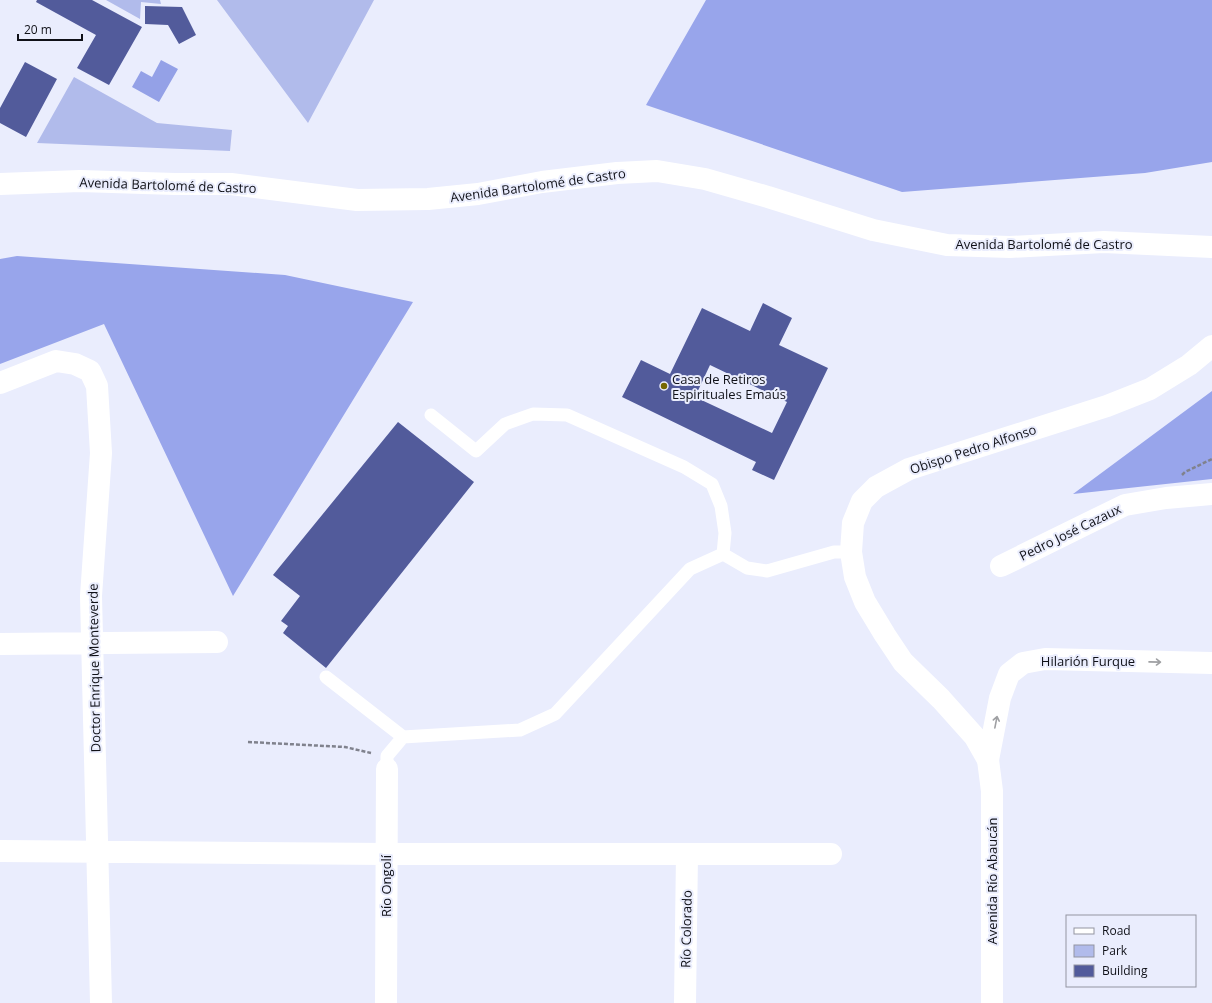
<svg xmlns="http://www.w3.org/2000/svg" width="1212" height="1003" viewBox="0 0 1212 1003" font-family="'Open Sans',sans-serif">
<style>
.green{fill:#b1bbeb}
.forest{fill:#98a5eb}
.water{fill:#94a1e7}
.building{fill:#525b9b;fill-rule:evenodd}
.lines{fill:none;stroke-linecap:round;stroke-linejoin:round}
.path{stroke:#80828d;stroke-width:2.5;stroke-dasharray:4 2;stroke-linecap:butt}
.service{stroke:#fff;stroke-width:13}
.minor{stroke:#fff;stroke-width:22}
.tertiary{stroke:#fff;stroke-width:22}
.secondary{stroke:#fff;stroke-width:22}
.oneway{stroke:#9fa0a3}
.poi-dot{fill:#766800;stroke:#eaedfd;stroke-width:1.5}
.labels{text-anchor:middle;stroke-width:4;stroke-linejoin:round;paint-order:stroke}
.street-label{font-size:13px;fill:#101118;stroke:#eaedfd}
.poi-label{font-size:13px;fill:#101118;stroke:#eaedfd;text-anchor:start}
</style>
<rect width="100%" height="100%" fill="#eaedfd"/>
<path class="green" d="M106,0H160L161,4L141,2L140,19Z
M217,0H374L308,123Z
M74,77L157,123L232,130L230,151L37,143Z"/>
<path class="forest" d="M706,0H1212V162L1145,173L902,192L646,105Z
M17,256L285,275L413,302L233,596L104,324L0,364V259Z
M1212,391V479L1073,494Z"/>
<path class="water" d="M161,60L178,69L159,102L132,87L141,71L152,77Z"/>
<path class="building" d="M37,0H92L142,27L109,85L77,68L96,35L36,2Z
M145,6L182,7L196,35L179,44L168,25L145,24Z
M25,62L57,79L26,137L0,123V108Z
M763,303L792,318L779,345L828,368L774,480L752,470L756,462L622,397L641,360L670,374L702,308L750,331ZM710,365L787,402L772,433L695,397Z
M398,422L474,482L326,668L283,633L288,626L281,621L300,596L273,575Z"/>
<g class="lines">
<path class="path" d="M1182,475L1185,472L1212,459
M248,742L345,747L371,753"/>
<path class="service" d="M431,415L476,451L505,424L533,414L567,415L684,467L712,484L721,506L725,533L723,554L747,568L767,571L834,552H851
M326,677L403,737
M387,769V756L403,737L520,730L555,714L690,569L723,554"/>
<path class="minor" d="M0,383L56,361L75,364L90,371L97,386L101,453L91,596L101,1003
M1001,566L1125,505L1166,498L1212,494
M0,644L217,642
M988,760L1000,698L1009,674L1023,663L1045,659L1212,663
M0,851L386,854H831
M386,1003L387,769
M685,1003L687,854"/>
<path class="tertiary" d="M992,1003V791L988,760L975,737L941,699L903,662L885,635L865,602L855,577L851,552L853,523L862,501L876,487L909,469L1107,406L1150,389L1189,365L1212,346"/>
<path class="secondary" d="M0,184L80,181L175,184H231L357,200L428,199L478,194L542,182L617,173L657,171L705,179L768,197L873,230L947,245L1010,247L1104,242L1212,247"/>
</g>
<defs><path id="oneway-shaft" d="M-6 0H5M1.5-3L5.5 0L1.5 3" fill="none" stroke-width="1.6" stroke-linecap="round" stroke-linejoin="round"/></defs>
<g class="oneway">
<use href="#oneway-shaft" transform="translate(1155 662) rotate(1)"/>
<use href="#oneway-shaft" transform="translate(996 722) rotate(-79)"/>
</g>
<circle class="poi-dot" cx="664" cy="386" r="4"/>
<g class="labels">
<g class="street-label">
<text transform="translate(168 185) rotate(2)" y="5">Avenida Bartolomé de Castro</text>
<text transform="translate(538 185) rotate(-8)" y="5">Avenida Bartolomé de Castro</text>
<text x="1044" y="249">Avenida Bartolomé de Castro</text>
<text transform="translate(973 449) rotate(-18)" y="5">Obispo Pedro Alfonso</text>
<text transform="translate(1070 532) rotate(-26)" y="5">Pedro José Cazaux</text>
<text x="1088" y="666">Hilarión Furque</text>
<text transform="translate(94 668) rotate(-91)" y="5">Doctor Enrique Monteverde</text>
<text transform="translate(992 881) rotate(-90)" y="5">Avenida Río Abaucán</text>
<text transform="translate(386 886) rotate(-90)" y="5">Río Ongolí</text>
<text transform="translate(686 929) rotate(-89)" y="5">Río Colorado</text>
</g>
<g class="poi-label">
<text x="672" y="384">Casa de Retiros<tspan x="672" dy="15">Espirituales Emaús</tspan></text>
</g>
</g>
<rect x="1066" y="915" width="130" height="72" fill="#eaedfd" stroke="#9395a1"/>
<rect x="1074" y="928" width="20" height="6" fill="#ffffff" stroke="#9395a1"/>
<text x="1102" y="935" font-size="12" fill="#101118">Road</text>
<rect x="1074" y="945" width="20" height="12" fill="#b1bbeb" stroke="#9395a1"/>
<text x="1102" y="955" font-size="12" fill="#101118">Park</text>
<rect x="1074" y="965" width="20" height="12" fill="#525b9b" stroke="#9395a1"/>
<text x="1102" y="975" font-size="12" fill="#101118">Building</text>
<path d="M18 34v6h64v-6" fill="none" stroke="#101118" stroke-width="2"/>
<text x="24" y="34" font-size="12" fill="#101118" stroke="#eaedfd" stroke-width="3" paint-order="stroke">20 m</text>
</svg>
